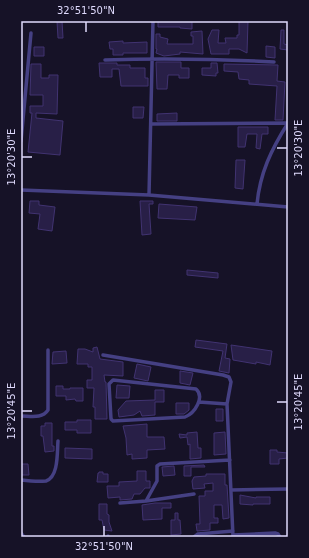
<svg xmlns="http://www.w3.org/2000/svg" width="309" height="558" viewBox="0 0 309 558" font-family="'DejaVu Sans',sans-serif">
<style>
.building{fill:#281f47;stroke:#413371}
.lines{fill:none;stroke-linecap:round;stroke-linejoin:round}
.street{stroke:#454083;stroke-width:3.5}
.ticks{fill:none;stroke:#dfdafd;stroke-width:1.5}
.neatline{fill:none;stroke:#dfdafd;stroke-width:1.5}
.ticks-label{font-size:10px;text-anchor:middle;fill:#dfdafd}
</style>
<rect width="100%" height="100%" fill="#161227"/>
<path class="building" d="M57,21H62L63,38H58Z
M158,21H192V29L180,28V27H158Z
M239,21H248L247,53L239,49H229V54H211L208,39L212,30H219L218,43H226L225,38H237V35H239Z
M281,30H284V44L288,45V50L280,49Z
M202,31L203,54L180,52V54L164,56L156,53L157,49H156V34H160V37L168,39L167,44H193V36H191V32Z
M123,41V43L147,42V53H123V55H113V49H110L109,42Z
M266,46L275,47V58L266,57Z
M34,47H44V56H34Z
M156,62H181V68H189V78H179V75H168L167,89H157Z
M99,63H117V65H130V68H145V78H148V86H121L119,69H112V77H100Z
M211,63H217L218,73H216V76L202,75V68H211Z
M31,64H41V78H49V75H58L57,114L36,113V118L63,121L60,155L28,152L32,113H30V106H43V95H30Z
M224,64L278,65L277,81L285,82L283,120H275L277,86L249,84V80L239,79L238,72L224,71Z
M133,107H144L143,118H133Z
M177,113V121H157V114Z
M238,127H268V134H262L260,149L256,148L257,134H247L245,147H238Z
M236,160H245L243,189L235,188Z
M30,201H39V205L55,207L52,231L38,229L40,214L29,213Z
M140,201H153V204H149L151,234L142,235Z
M159,204L197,207L195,220L158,218Z
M187,270L218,273V278L187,275Z
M196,340L227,344L225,358L230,359L229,373L219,371L223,351L195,347Z
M231,345L272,351L270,365L256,362V364L233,360Z
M97,347L100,359L123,362V376L104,375L105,382H106L107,419H95V407H93L94,388H87V380H92V367H88V364H77L78,349H85L93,352V348Z
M66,351L67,363L52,364L53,352Z
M137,364L151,367L148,381L134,378Z
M180,371L193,373L190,385L180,383Z
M117,385L130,386L129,398H116Z
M56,386H63V389H70V388H83V401H76L75,399L66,400V396H56Z
M155,390H164V402H155V415L142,416L140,411L134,415L119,417L118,410L126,401L155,400Z
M176,403H189V410L184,414H176Z
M216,409H223V421H216Z
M77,420H91V433H77V430H65V422H77Z
M45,423H52V446H54V451L45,452L43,436H41V426H45Z
M147,424V437H164L165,449L147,450V458L132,459V454L127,455L126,438L123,426Z
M197,432L198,448H201V458L190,459V444L188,445L187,437L180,438L179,434L187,435V433Z
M225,432L226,454L214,455V433Z
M65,448L92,449V459L65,458Z
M270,450H277V452L288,453V458L279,459V464H270Z
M21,464H28L29,475H21Z
M204,465L205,467H191V476H184V466Z
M174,466L175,475L163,476L162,467Z
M137,471H146V481H150V488H145L140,494H134L132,499L120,500V497L108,498L107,486H119V482L137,481Z
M99,472H103V474H108V482H97L98,473H99Z
M206,474H225V485H227L229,518L223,519L222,505H214V518H218V523H210V530L197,531L196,524H200L199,496H205V491H213V483L204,484L205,488L193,489L192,481L194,477L206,476Z
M240,495L256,498V497H270V504H253V505L240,504Z
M155,503H171V508H162V519L143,520L142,505Z
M99,504H107V514L109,515V522L112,531L104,530L102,520H99Z
M175,513H178V520H180L181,534L171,535V520H175Z"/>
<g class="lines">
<path class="street" d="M153,21L149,195L288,207
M105,60C161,58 217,59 274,62
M151,124L288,123
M21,141L31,33
M21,190L149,195
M257,204C260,173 271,150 288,123
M103,355L223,375L229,377L231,382L227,404L233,537
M113,380L196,389C205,397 195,413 185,417L113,421L111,419L109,384Z
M199,402L227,404
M21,416C31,416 42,419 48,410V350
M21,480C29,481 38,482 46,481C59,477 57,451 58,441
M231,490L288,489
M146,501L157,481V466L160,464L230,460
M120,503L146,501L194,494
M21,533L24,537
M233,535L275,533L278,534L280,537
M108,536V537
M194,537L198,534L233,531"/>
</g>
<path class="ticks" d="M86,22V32M277,148H287M22,157H32M277,402H287M22,411H32M104,526V536"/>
<rect width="309" height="558" fill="none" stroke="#161227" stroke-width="44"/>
<rect x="22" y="22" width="265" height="514" class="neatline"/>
<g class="ticks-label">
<text x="86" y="14">32°51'50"N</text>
<text transform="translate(298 148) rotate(-90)" y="4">13°20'30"E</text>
<text transform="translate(11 157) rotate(-90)" y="4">13°20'30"E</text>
<text transform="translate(298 402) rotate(-90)" y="4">13°20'45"E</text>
<text transform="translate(11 411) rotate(-90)" y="4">13°20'45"E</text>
<text x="104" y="550">32°51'50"N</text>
</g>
</svg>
